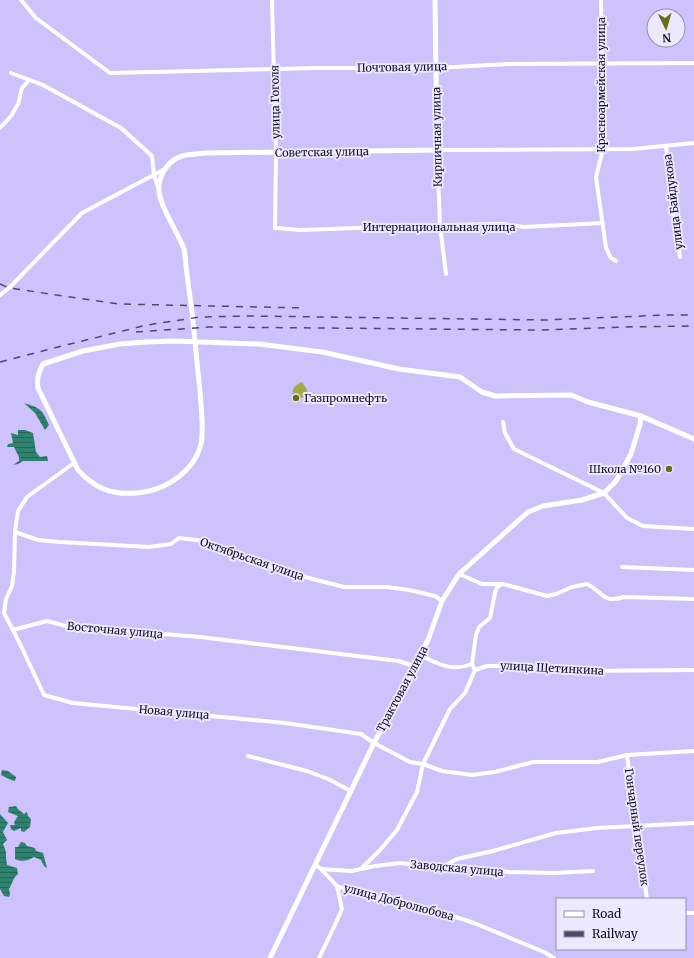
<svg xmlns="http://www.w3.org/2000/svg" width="694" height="958" viewBox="0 0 694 958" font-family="Merriweather,serif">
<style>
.green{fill:#a1aa46}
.water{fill:url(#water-rules)}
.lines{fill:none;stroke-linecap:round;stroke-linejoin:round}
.minor{stroke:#fff;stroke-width:4}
.tertiary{stroke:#fff;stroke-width:5}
.rail{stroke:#50486b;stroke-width:1.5;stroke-dasharray:7 7;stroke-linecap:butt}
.poi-dot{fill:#686e13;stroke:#ece8fe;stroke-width:1.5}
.labels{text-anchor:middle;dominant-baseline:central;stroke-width:4;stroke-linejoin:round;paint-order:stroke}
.street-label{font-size:11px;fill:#140d26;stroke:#ece8fe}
.poi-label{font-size:11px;fill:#140d26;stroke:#ece8fe;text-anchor:start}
</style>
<defs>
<pattern id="water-rules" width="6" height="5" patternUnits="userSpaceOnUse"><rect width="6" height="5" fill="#2f826d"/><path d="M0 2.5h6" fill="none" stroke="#276959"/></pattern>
</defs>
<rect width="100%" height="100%" fill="#cdc2fb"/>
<path class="green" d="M 302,382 L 307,390 C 305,398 300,400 293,397 C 291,389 295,385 302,382 Z"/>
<g class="water">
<path d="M 24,403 C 40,408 42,409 49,425 L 45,430 L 35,413 Z"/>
<polygon points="18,430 25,430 33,433 36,452 40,457 47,456 48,461 23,461 18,464 13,465 19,461 19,457 14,447 7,447 8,444 13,443 11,433 18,435"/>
<path d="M 2,770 L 8,771 L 16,777 L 15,781 C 10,780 6,777 1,775 Z"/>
<polygon points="16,806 18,809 24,814 27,812 28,816 31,819 30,827 24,832 21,831 21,828 14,831 11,829 10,825 15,825 14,822 18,816 8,812 9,807"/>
<path d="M 0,814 L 8,823 L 3,832 L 7,840 L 3,844 L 6,852 L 6,857 L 7,865 L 17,868 L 18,874 C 12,879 13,883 9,889 L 10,894 L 9,897 L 4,896 L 0,889 Z"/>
<path d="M 21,842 L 25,843 L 27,846 L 35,848 L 36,851 L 43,853 L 47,868 L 44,866 L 41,860 L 34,857 C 28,861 21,862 15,859 L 15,847 L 18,847 Z"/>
</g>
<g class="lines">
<g class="minor">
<polyline points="21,0 36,18 110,73 317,68 436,68 508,64 694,63"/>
<polyline points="272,0 276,152 275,228 301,230 440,225 502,224 524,227 603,223"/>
<polyline points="601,0 603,149 596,177 606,248 611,258 616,261"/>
<polyline points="11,73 43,85 121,128 152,156 154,175 158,187"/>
<polyline points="0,128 11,116 18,104 22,88 29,80"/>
<polyline points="666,146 672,206 680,257"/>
<polyline points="446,274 440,225 437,150 633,149 694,143"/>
<polyline points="0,295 9,288 82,213 163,170"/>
<polyline points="503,422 505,433 514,449 604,493 627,518 643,526 694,529"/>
<polyline points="74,463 27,497 18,511 15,532 14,571 12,586 6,599 4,613 13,630 47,621 66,626 200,637 398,661 414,666"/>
<polyline points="15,532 38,540 60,542 149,547 171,544 179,538 205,541 223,552 305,577 344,587 387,587 409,590 435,596 442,601"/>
<polyline points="622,567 694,570"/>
<path d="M 459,574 L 482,584 L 503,584 L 547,596 L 556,594 L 572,587 L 587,584 C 604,592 602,604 624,597 L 694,599"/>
<polyline points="13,630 22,648 44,695 73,703 285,723 361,734 374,743 410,762 423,764 442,771 472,775 495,772 533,762 598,762 627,755 694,751"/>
<path d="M 420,655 C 437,664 452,672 472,664"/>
<polyline points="475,670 472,664 476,635 479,627 490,618 495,593 497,587 501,585"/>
<polyline points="627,755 636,825 647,899"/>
<polyline points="248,756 307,771 328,779 351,791"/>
<polyline points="316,865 321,869 337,886 355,893 387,899 431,909 474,923 544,952 554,958"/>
<polyline points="446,865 457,859 493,851 556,833 597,828 694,823"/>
<polyline points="321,869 352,871 375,866 400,863 431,867 445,865 509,872 554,873 593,871"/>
<polyline points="361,869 380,850 397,830 417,792 423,764 450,709 465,693 475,670 487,666 516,666 576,671 694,670"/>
<polyline points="685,913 694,913"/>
<polyline points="319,958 334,927 342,909 337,886"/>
</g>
<g class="tertiary">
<path d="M 435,0 L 437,150 L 206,153 C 198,154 189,154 182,156 C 169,160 161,172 159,185 C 156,200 178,233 184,249 C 185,255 186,262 186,267 C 188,282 190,297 192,312 C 195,339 197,365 200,391 C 201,406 203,421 202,436 C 202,442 199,451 196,457 C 184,478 161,491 137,493 C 111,495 96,489 78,470 L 38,388 C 37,378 38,373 43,364 L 83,351 L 120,344 L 146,342 L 175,341 L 259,344 L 322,352 L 399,369 L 460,377 L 482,392 L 495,396 L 571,395 L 588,402 L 641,416 L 694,439"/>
<polyline points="270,958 374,743 428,640 442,601 459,574 528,512 543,506 582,500 604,493 616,481 631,454 640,424 641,416"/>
</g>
<g class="rail">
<polyline points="0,284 9,288 119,304 305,308"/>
<polyline points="136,332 209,327 540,330 624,327 694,326"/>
<polyline points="0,362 58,347 147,325 200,317 250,316 545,320 666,315 694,315"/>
</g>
</g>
<g class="poi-dot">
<circle cx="296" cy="398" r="4"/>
<circle cx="669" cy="469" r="4"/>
</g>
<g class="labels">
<g class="street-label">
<text transform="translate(402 67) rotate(-1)">Почтовая улица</text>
<text transform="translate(601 85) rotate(-90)">Красноармейская улица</text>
<text transform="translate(275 102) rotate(-91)">улица Гоголя</text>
<text transform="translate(437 137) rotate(-91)">Кирпичная улица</text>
<text transform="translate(322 152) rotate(-1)">Советская улица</text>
<text transform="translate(673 202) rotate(-97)">улица Байдукова</text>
<text x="439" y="227">Интернациональная улица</text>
<text transform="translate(252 559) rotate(19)">Октябрьская улица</text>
<text transform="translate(115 630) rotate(5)">Восточная улица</text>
<text transform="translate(552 668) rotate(3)">улица Щетинкина</text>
<text transform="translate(402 689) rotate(-62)">Трактовая улица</text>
<text transform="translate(174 712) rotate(5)">Новая улица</text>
<text transform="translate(637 827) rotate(82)">Гончарный переулок</text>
<text transform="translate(457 868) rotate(5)">Заводская улица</text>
<text transform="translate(399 902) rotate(15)">улица Добролюбова</text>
</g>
<g class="poi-label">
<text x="304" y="398">Газпромнефть</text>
<text x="661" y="469" text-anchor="end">Школа №160</text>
</g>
</g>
<rect x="556" y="898" width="130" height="52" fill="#ece8fe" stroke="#9690a8"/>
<rect x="564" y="911" width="20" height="6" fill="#ffffff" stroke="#9690a8"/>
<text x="592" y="918" font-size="12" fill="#140d26">Road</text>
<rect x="564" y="931" width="20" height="6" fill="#50486b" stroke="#9690a8"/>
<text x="592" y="938" font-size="12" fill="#140d26">Railway</text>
<g transform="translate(666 28) rotate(175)"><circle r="19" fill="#ece8fe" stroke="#9690a8"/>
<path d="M0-3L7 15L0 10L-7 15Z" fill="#686e13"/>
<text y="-6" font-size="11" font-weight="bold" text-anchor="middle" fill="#140d26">N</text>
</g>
</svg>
